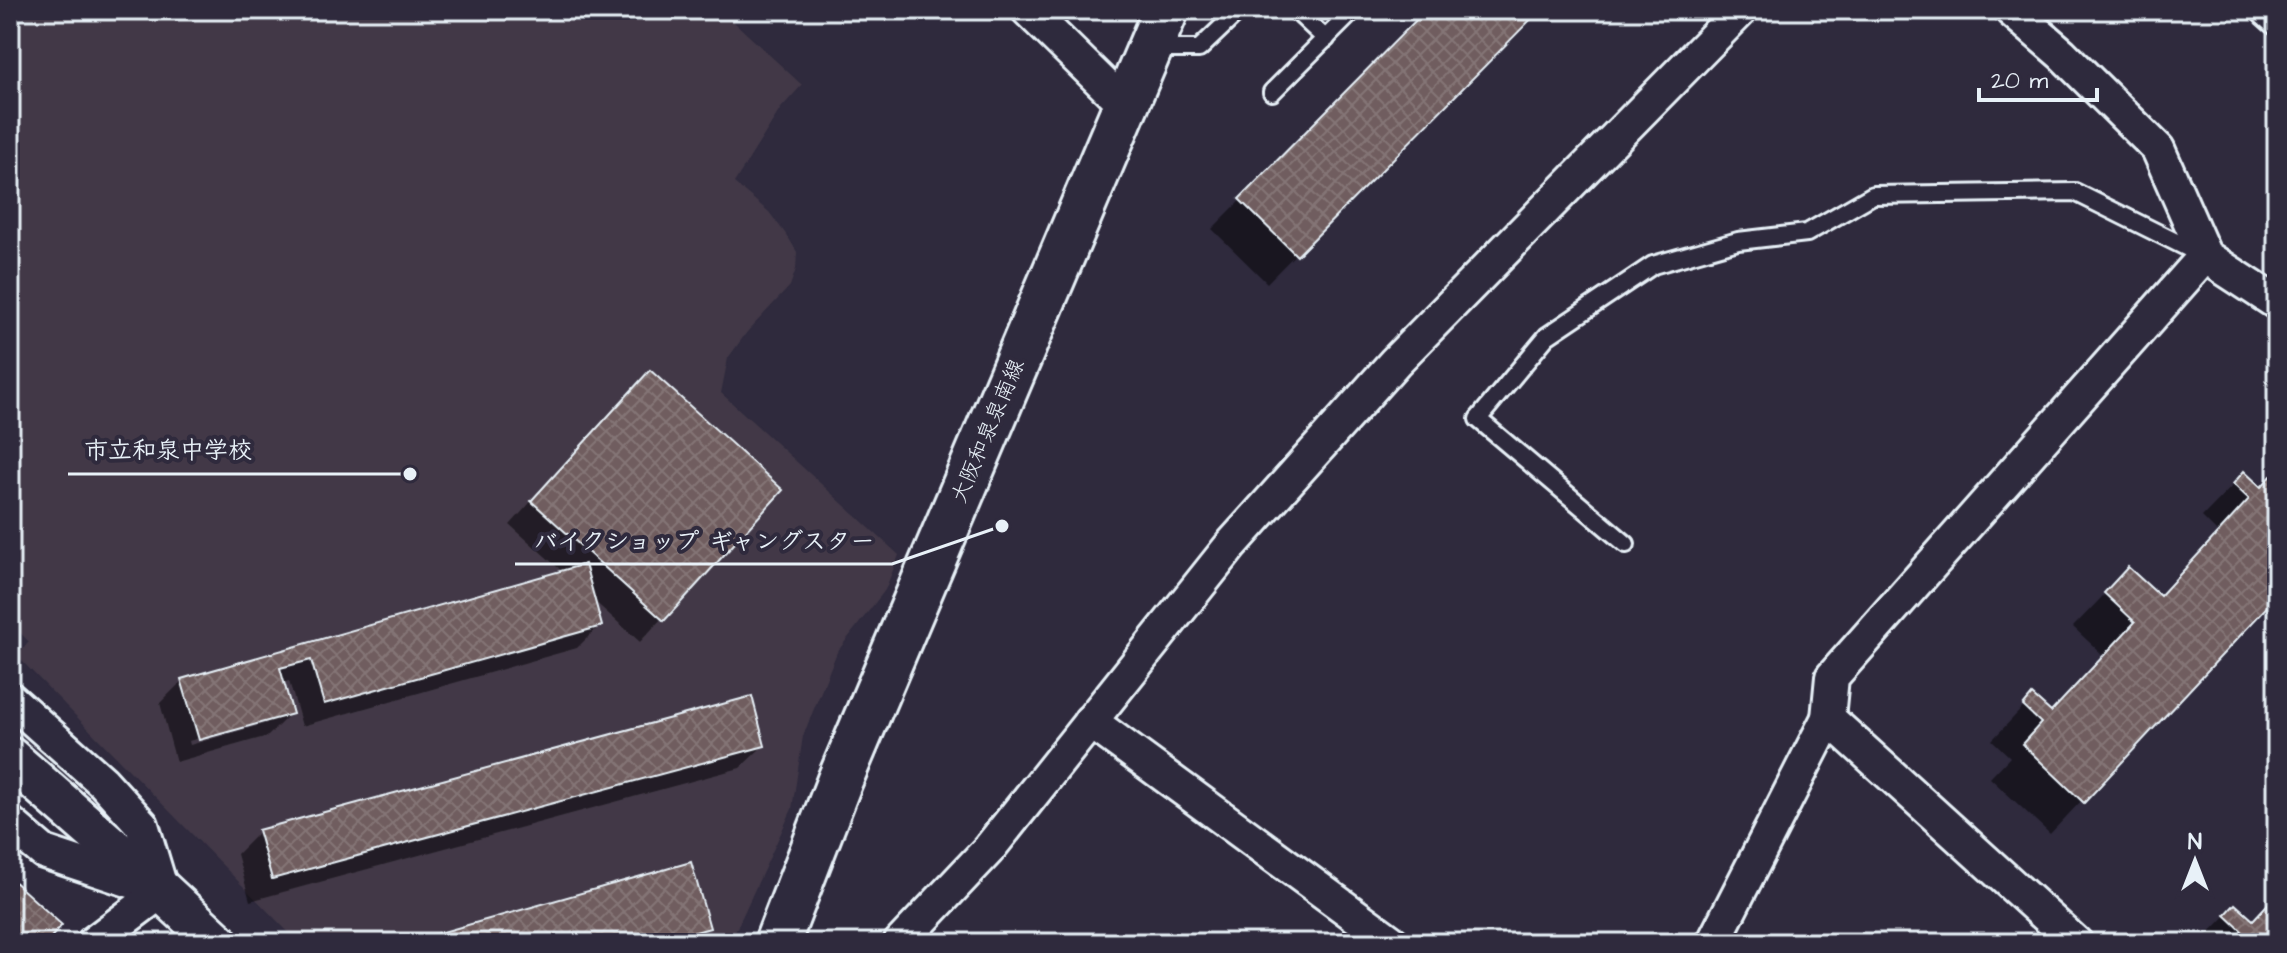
<svg xmlns="http://www.w3.org/2000/svg" width="2287" height="953" viewBox="0 0 2287 953" font-family="'Architects Daughter','Klee One',sans-serif">
<style>
.built{fill:#423947}
.shadow{fill:#0007;fill-rule:evenodd}
.building{fill:url(#building-cross-hatch);stroke:#e8f1f8;stroke-width:2}
.lines{fill:none;stroke-linecap:round;stroke-linejoin:round}
.service-casing{stroke:#e8f1f8;stroke-width:22}
.minor-casing{stroke:#e8f1f8;stroke-width:38}
.tertiary-casing{stroke:#e8f1f8;stroke-width:46}
.primary-casing{stroke:#e8f1f8;stroke-width:50}
.service{stroke:#2f2a3d;stroke-width:16}
.minor{stroke:#2f2a3d;stroke-width:32}
.tertiary{stroke:#2f2a3d;stroke-width:40}
.primary{stroke:#2f2a3d;stroke-width:44}
.labels{text-anchor:middle;dominant-baseline:central;stroke-width:8;stroke-linejoin:round;paint-order:stroke}
.street-label{font-size:22px;fill:#e8f1f8;stroke:#2f2a3d}
.leader{fill:none;stroke:#e8f1f8;stroke-width:3}
.callout-dot{fill:#e8f1f8;stroke:#2f2a3d;stroke-width:3}
.callout-label{font-size:24px;text-anchor:middle;font-weight:bold;fill:#e8f1f8;stroke:#2f2a3d;stroke-width:8;stroke-linejoin:round;paint-order:stroke}
</style>
<defs>
<pattern id="building-cross-hatch" width="8" height="8" patternUnits="userSpaceOnUse" patternTransform="scale(2)"><rect width="8" height="8" fill="#705d5e"/><path d="M0 0l8 8M0 8l8-8" fill="none" stroke="#847576"/></pattern>
</defs>
<rect width="100%" height="100%" fill="#2f2a3d"/>
<filter id="ink" filterUnits="userSpaceOnUse"><feTurbulence type="fractalNoise" baseFrequency=".0125" numOctaves="2"/><feDisplacementMap in="SourceGraphic" scale="16" xChannelSelector="R" yChannelSelector="G"/><feConvolveMatrix kernelMatrix="1 2 1 2 8 2 1 2 1" color-interpolation-filters="sRGB"/></filter>
<g filter="url(#ink)">
<polygon class="built" points="31,10 721,10 802,85 781,108 734,183 769,212 788,237 797,252 796,269 790,286 747,332 728,358 721,393 899,555 885,590 837,652 803,736 792,809 730,943 299,943 16,655 29,642 10,622 10,33"/>
<g class="shadow">
<polygon points="1421,10 1537,10 1267,283 1212,229 1425,14"/>
<path d="M 627,395 L 780,490 L 640,642 L 592,599 L 600,625 L 577,648 L 302,726 L 289,681 L 282,683 L 291,713 L 268,736 L 176,762 L 160,703 L 182,681 L 563,572 L 510,525 ZM 267,719 L 267,723 L 190,745 L 189,741 Z"/>
<polygon points="2244,474 2260,489 2277,480 2277,593 2050,834 1990,778 2010,757 1992,740 2032,698 2050,714 2104,656 2073,627 2128,570 2159,597 2218,533 2202,517"/>
<polygon points="763,746 740,768 250,901 237,854 260,831"/>
<polygon points="2277,894 2277,943 2199,943 2235,906 2251,922"/>
<polygon points="708,927 692,943 411,943"/>
</g>
<g class="building">
<polygon points="1426,10 1540,10 1297,256 1239,199"/>
<polygon points="650,370 783,490 664,621 531,501"/>
<polygon points="2244,471 2261,487 2273,474 2277,478 2277,596 2084,803 2022,744 2041,723 2023,706 2032,695 2051,712 2135,622 2104,593 2128,567 2160,596 2249,499 2233,484"/>
<polygon points="585,564 602,626 324,704 311,660 280,668 293,714 199,740 181,679"/>
<polygon points="752,696 765,746 272,879 258,830"/>
<polygon points="691,862 710,928 656,943 404,943"/>
<polygon points="10,878 62,925 46,943 10,943"/>
<polygon points="2277,894 2277,943 2231,943 2242,931 2225,915 2235,904 2253,920"/>
<polygon points="140,934 146,943 127,943"/>
</g>
<g class="lines">
<defs>
<g id="service">
<polyline points="1295,10 1326,39"/>
<polyline points="1155,49 1199,49 1240,10"/>
<polyline points="1272,92 1354,10"/>
<polyline points="1626,544 1478,419 1547,336 1653,265 1738,241 1807,233 1873,195 2075,192 2202,255"/>
</g>
<g id="minor">
<polyline points="1028,10 1125,105"/>
<polyline points="2011,10 2062,54 2158,149 2205,256 2277,303"/>
<polyline points="2268,10 2277,18"/>
<polyline points="10,699 103,782 142,825 162,891"/>
<polyline points="1828,718 1832,677 2205,256"/>
<polyline points="1090,721 1393,943"/>
<polyline points="10,823 44,852 155,889"/>
<polyline points="93,943 162,891"/>
<polyline points="900,943 988,850 1232,544 1395,362 1741,10"/>
<polyline points="1713,943 1828,718 2076,943"/>
</g>
<polyline id="tertiary" points="10,758 162,891 218,943"/>
<polyline id="primary" points="777,943 840,780 1166,10"/>
</defs>
<use href="#service" class="service-casing"/>
<use href="#minor" class="minor-casing"/>
<use href="#tertiary" class="tertiary-casing"/>
<use href="#primary" class="primary-casing"/>
<use href="#service" class="service"/>
<use href="#minor" class="minor"/>
<use href="#tertiary" class="tertiary"/>
<use href="#primary" class="primary"/>
</g>
</g>
<g class="labels">
<g class="street-label">
<text transform="translate(988 431) rotate(-67)">大阪和泉泉南線</text>
</g>
</g>
<path class="leader" d="M410 474L268 474H68M1002 526L892 564H515"/>
<g class="callout-dot">
<circle cx="410" cy="474" r="8"/>
<circle cx="1002" cy="526" r="8"/>
</g>
<g class="callout-label">
<text x="168" y="458">市立和泉中学校</text>
<text x="704" y="549">バイクショップ ギャングスター</text>
</g>
<rect width="2287" height="953" fill="none" stroke="#2f2a3d" stroke-width="40"/>
<rect x="20" y="20" width="2247" height="913" fill="none" stroke="#e8f1f8" stroke-width="3" filter="url(#ink)"/>
<g transform="translate(2195 861)" stroke="#2f2a3d" stroke-width="6" paint-order="stroke">
<path d="M0-6L14 30L0 20L-14 30Z" fill="#e8f1f8"/>
<text y="-12" font-size="22" font-weight="bold" text-anchor="middle" fill="#e8f1f8">N</text>
</g>
<path d="M1979 88v12h118v-12" fill="none" stroke="#e8f1f8" stroke-width="4"/>
<text x="1991" y="88" font-size="24" fill="#e8f1f8" stroke="#2f2a3d" stroke-width="6" paint-order="stroke">20 m</text>
</svg>
